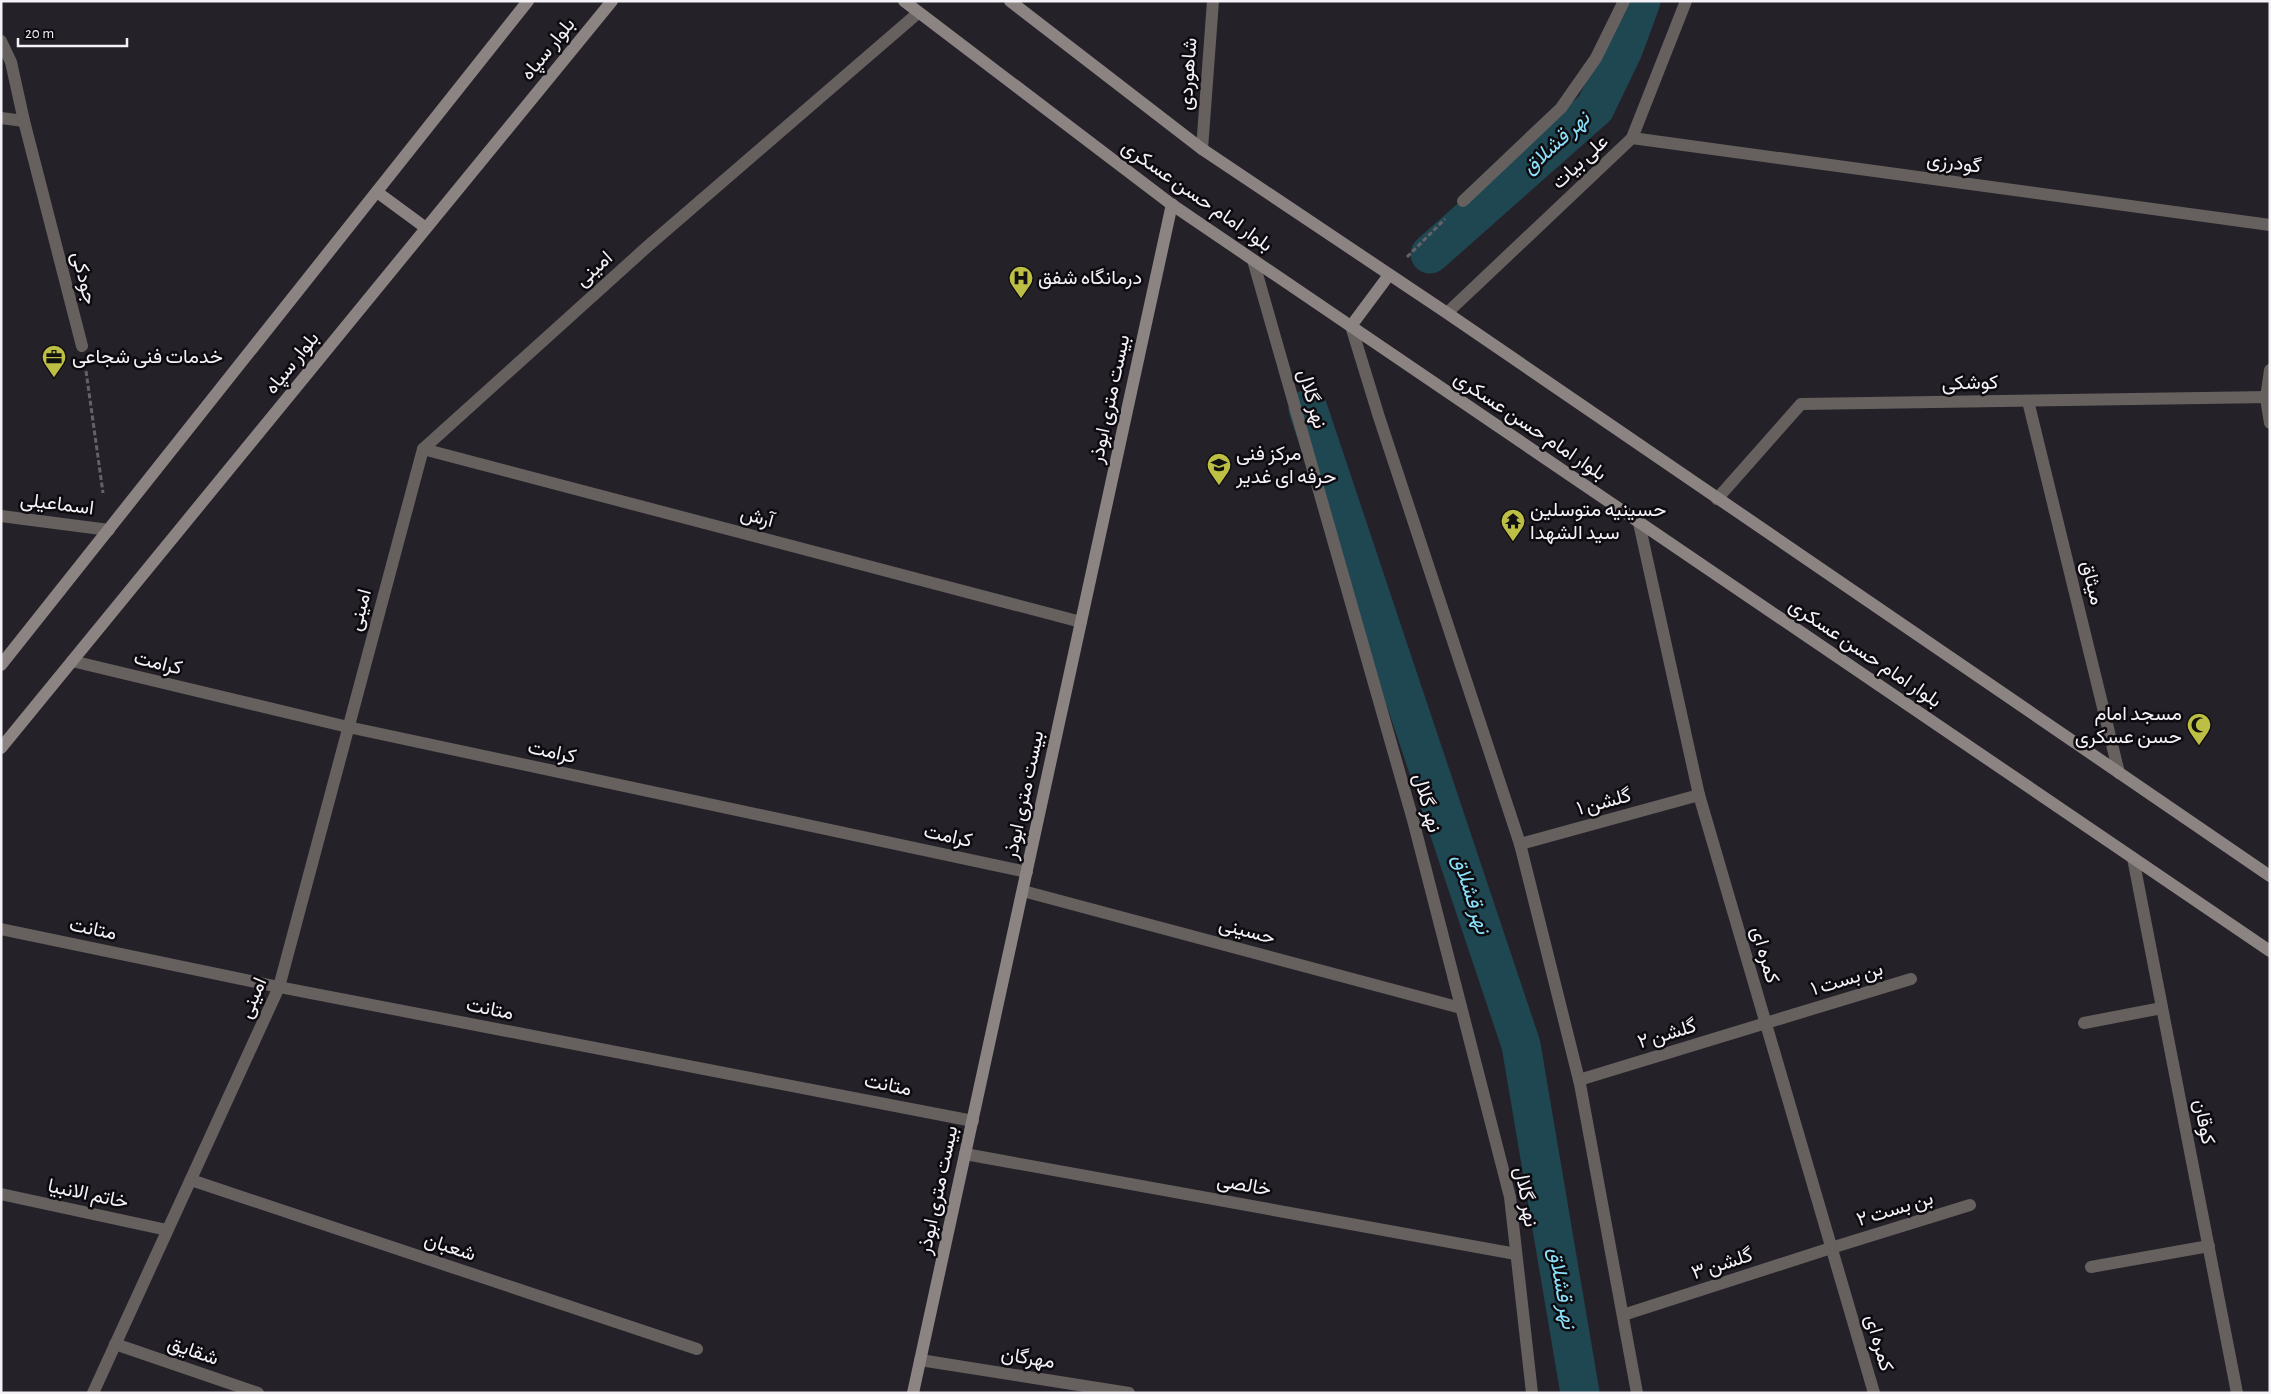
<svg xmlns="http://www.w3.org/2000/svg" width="2271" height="1394" viewBox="0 0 2271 1394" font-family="'Alegreya Sans',Vazirmatn,sans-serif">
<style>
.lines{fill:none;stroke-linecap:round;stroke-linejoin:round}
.canal{stroke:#1f4752;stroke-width:39}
.path{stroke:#656168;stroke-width:3;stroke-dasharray:5 2.5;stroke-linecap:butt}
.lane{stroke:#66615f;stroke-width:12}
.street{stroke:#66615f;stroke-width:12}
.secondary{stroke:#8c8482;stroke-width:12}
.labels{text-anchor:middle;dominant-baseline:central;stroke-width:5;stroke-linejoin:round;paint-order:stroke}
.street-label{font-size:20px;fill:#f4f1f7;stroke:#0d0b0f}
.poi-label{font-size:20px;fill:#f4f1f7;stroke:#0d0b0f;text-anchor:start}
.water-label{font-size:21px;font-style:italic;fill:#8be1fb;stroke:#0d0b0f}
</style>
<rect width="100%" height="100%" fill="#252128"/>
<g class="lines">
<g class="canal">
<polyline points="1430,254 1595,108 1623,50 1641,1"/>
<polyline points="1308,409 1521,1045 1580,1393"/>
</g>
<g class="path">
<polyline points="1407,257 1445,219"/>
<polyline points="86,371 103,493"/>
</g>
<g class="lane">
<polyline points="1766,1023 1911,979"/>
<polyline points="2084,1023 2162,1008"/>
<polyline points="191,1180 697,1349"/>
<polyline points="1831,1248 1970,1205"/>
<polyline points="2091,1267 2209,1246"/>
</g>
<g class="street">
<polyline points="1,41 11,62 24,121 82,346"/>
<polyline points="1,118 24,121"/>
<polyline points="1632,138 2270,225"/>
<polyline points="1202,149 1213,1"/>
<polyline points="1463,201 1561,108 1596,58 1624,1"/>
<polyline points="1253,260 1413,820 1510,1197 1532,1393"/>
<polyline points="1447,313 1632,138 1686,1"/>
<polyline points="1351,326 1379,417 1520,844 1580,1084 1637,1393"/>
<polyline points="2270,370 2266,398 2270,423"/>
<polyline points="2028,401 2119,773"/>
<polyline points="423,449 1081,622"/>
<polyline points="1717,499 1801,404 2270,397"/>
<polyline points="1,516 109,530"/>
<polyline points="1639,523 1699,795 1874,1393"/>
<polyline points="72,661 348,727 1027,872"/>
<polyline points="1520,844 1699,795"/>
<polyline points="2133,858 2237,1393"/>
<polyline points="1023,891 1461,1008"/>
<polyline points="1,929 279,987 973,1121"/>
<polyline points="1579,1080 1766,1023"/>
<polyline points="965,1154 1516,1254"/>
<polyline points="1,1194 167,1230"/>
<polyline points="1623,1315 1831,1248"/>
<polyline points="115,1344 258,1393"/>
<polyline points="920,1360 1129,1393"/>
<polyline points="93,1393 279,987 423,449 648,246 918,13"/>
</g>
<g class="secondary">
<polyline points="904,1 1171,204 2270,951"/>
<polyline points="1010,1 1202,149 1447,313 2270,876"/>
<polyline points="377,192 426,228"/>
<polyline points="1351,326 1389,275"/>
<polyline points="1,665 528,1"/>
<polyline points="1,748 612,1"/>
<polyline points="913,1393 1172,204"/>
</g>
</g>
<defs>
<symbol id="hospital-pin" viewBox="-11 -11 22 30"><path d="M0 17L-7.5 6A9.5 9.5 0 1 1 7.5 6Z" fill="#bcbf44" stroke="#0d0b0f"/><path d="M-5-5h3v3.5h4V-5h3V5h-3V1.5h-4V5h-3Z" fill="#111"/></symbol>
<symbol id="office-pin" viewBox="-11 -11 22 30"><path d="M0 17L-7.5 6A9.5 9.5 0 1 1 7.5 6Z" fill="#bcbf44" stroke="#0d0b0f"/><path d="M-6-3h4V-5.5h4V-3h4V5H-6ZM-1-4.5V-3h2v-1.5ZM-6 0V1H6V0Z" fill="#111"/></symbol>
<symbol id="school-pin" viewBox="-11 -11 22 30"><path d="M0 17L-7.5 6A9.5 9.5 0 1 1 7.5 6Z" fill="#bcbf44" stroke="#0d0b0f"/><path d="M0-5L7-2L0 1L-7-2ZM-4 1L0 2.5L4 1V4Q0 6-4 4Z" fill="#111"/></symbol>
<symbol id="temple-pin" viewBox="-11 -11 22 30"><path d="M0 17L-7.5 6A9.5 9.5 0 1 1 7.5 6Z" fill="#bcbf44" stroke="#0d0b0f"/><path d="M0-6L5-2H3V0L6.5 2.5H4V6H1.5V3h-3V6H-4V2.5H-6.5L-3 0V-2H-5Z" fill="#111"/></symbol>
<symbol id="mosque-pin" viewBox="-11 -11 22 30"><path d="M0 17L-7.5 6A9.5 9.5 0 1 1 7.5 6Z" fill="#bcbf44" stroke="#0d0b0f"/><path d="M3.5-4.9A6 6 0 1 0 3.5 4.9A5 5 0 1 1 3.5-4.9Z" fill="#111"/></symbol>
</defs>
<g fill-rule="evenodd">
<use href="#hospital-pin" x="1007" y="264" width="28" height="38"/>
<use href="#office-pin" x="40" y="343" width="28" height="38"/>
<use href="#school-pin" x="1205" y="451" width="28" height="38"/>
<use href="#temple-pin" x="1499" y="507" width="28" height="38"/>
<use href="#mosque-pin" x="2185" y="711" width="28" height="38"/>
</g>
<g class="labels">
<g class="street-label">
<text transform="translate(548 49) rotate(-51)">بلوار سپاه</text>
<text transform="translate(1188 74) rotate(-86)">شاهوردی</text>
<text transform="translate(1580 162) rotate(-43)">علی بیات</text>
<text transform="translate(1954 163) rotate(8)">گودرزی</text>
<text transform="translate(1197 196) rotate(35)">بلوار امام حسن عسکری</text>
<text transform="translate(594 269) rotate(-42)">امینی</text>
<text transform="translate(84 278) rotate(76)">جودکی</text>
<text transform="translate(292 363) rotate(-51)">بلوار سپاه</text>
<text transform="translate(1970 383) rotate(-1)">کوشکی</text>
<text transform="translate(1110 399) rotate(-78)">بیست متری ابوذر</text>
<text transform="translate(1312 399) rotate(74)">نهر گلال</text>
<text transform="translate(1530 426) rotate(34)">بلوار امام حسن عسکری</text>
<text transform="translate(57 504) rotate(7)">اسماعیلی</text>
<text transform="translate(757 517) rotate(15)">آرش</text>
<text transform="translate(2092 583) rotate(76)">میثاق</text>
<text transform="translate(360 610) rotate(-75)">امینی</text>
<text transform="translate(1865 653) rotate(34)">بلوار امام حسن عسکری</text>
<text transform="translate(158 663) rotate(14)">کرامت</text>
<text transform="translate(552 752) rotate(12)">کرامت</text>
<text transform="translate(1024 795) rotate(-78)">بیست متری ابوذر</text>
<text transform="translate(1604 802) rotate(-15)">گلشن ۱</text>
<text transform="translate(1427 803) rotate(75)">نهر گلال</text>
<text transform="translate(948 836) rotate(12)">کرامت</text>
<text transform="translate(93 929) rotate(12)">متانت</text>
<text transform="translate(1247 931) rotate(15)">حسینی</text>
<text transform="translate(1765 955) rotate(74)">کمره ای</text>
<text transform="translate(1847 979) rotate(-17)">بن بست ۱</text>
<text transform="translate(253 998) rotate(-67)">امینی</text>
<text transform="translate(490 1009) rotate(11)">متانت</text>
<text transform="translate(1667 1034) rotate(-17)">گلشن ۲</text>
<text transform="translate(888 1085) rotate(11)">متانت</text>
<text transform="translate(2204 1122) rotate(79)">کوقان</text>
<text transform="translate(1244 1185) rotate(10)">خالصی</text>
<text transform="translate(938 1190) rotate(-78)">بیست متری ابوذر</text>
<text transform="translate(88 1194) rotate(12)">خاتم الانبیا</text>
<text transform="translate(1526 1197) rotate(80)">نهر گلال</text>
<text transform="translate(1895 1209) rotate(-17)">بن بست ۲</text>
<text transform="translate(450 1247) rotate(18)">شعبان</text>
<text transform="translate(1722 1264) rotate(-18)">گلشن ۳</text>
<text transform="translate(1879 1343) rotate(74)">کمره ای</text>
<text transform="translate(193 1351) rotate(19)">شقایق</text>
<text transform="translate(1028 1358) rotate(9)">مهرگان</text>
</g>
<g class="poi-label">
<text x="1038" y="278">درمانگاه شفق</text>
<text x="72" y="357">خدمات فنی شجاعی</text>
<text x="1236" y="454">مرکز فنی<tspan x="1236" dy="23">حرفه ای غدیر</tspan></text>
<text x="1530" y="510">حسینیه متوسلین<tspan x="1530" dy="23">سید الشهدا</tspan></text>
<text x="2182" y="714" text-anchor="end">مسجد امام<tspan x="2182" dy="23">حسن عسکری</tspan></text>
</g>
<g class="water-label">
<text transform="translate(1556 143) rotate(-42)">نهر قشلاق</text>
<text transform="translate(1471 894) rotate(72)">نهر قشلاق</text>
<text transform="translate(1562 1288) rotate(80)">نهر قشلاق</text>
</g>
</g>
<rect width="2271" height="1394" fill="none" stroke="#f4f1f7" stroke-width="5"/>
<path d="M18 38v8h109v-8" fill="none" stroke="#f4f1f7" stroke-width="2.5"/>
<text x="25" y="38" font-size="15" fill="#f4f1f7" stroke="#0d0b0f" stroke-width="4" paint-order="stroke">20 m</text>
</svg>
